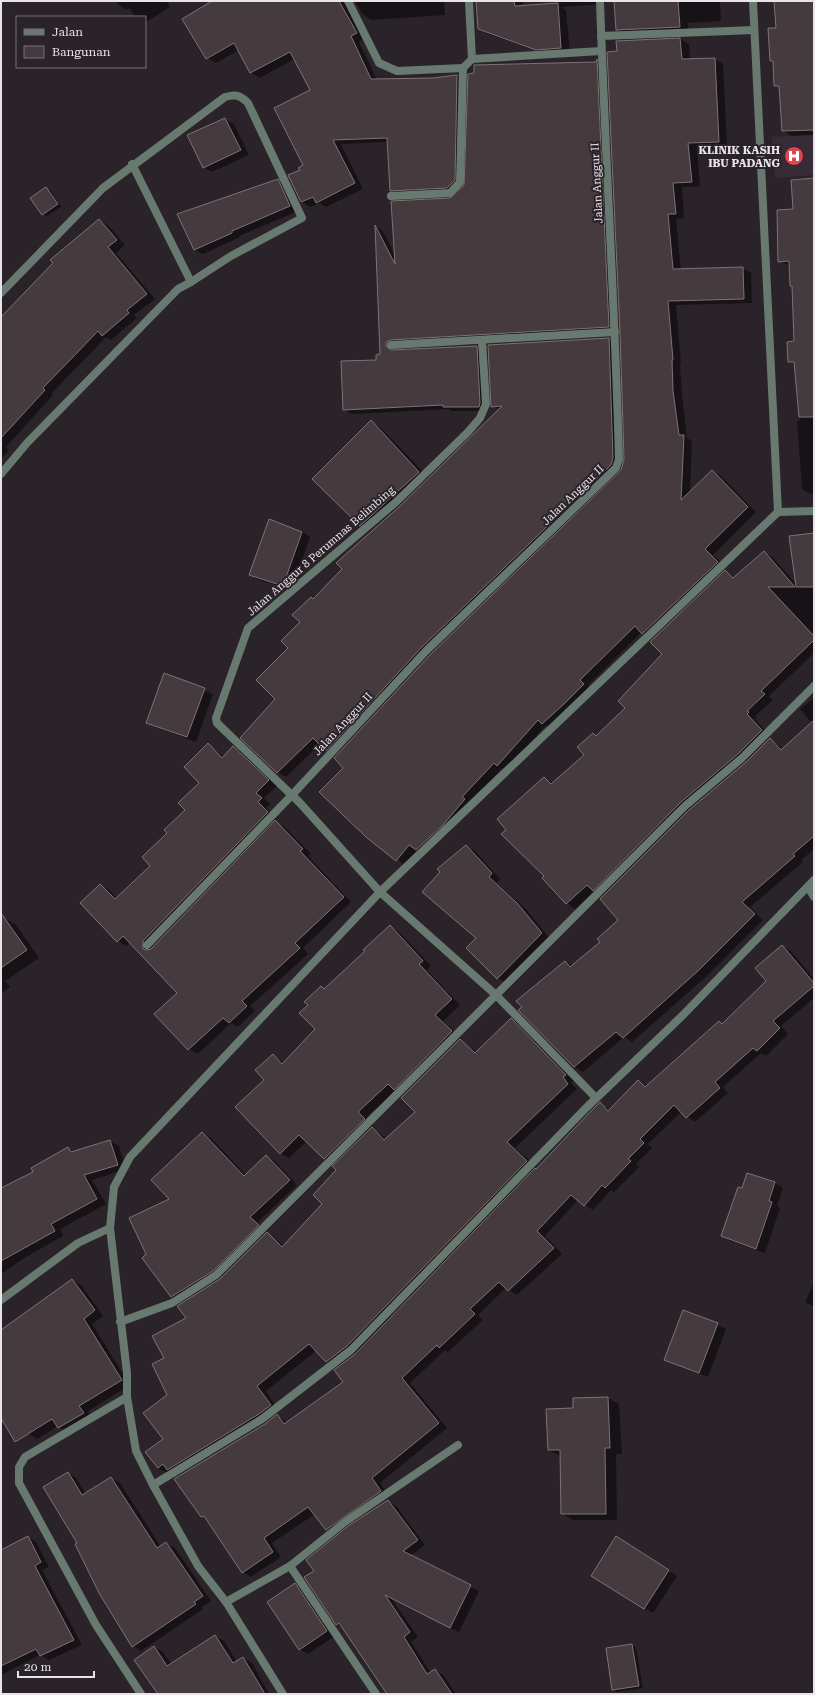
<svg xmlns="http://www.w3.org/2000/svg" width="815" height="1695" viewBox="0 0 815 1695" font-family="'Roboto Serif',serif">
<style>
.built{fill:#372b37}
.shadow{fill:#0007}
.building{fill:#453a3e;stroke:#7f7276}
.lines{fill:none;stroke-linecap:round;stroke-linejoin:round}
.street{stroke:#687970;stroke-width:8}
.labels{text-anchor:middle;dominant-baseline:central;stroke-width:4;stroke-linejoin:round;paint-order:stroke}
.poi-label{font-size:11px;font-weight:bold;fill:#e9e4e9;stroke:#2a232a;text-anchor:end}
.street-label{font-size:11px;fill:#e9e4e9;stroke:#2a232a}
</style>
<rect width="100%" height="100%" fill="#2a232a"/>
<polygon class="built" points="814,134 814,175 775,178 772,137"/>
<g class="shadow">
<polygon points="116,1 166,1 170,7 145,23 145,17 135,17 129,8 127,10 119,5"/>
<polygon points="212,1 355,1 351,6 365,38 359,42 377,80 433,79 457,76 466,81 463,185 459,189 461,190 597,63 597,61 605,65 617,331 394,347 393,351 477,347 485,351 487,411 452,411 448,409 352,414 344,409 381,355 376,227 383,231 395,255 459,192 400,195 391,190 388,142 341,144 363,189 326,207 319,203 310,207 301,201 301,171 304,166 312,90 294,59 260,78 251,73 239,50 216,63 207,58"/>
<polygon points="355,1 444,1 445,15 371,20 362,14"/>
<polygon points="477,1 522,1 523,7 560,4 555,1 607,1 604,4 561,7 566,10 570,53 546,54 488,34 479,29"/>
<polygon points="611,1 720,1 721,21 688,23 688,32 625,34 617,29 615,3"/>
<polygon points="775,1 814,1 814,135 792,136 783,131 780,88 775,86 774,63 771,61 777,29"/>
<polygon points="680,39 689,44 690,60 714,59 723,64 727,146 697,147 700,186 682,187 684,218 676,219 681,270 742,268 751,273 752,303 676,305 681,364 680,364 682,396 687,438 692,441 690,493 712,471 721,476 756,512 713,555 726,567 652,638 642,632 588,685 592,689 551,728 546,725 506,770 502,768 470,802 425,854 418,850 405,865 366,837 344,768 573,518 571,517 431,652 335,755 320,744 286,777 277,772 277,699 290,648 301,622 314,600 400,507 500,410 492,406 609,339 618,344 622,464 619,474 622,470 626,459 617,42"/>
<polygon points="225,119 234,124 249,155 212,172 203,167"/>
<polygon points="814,179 814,494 811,494 802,489 797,421 800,420 796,365 789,362 795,342 793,286 790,266 779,261 794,210"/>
<polygon points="278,180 286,185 298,211 239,236 240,237 203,254 195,250 178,215"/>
<polygon points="46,188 51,191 61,207 47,216 43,214"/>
<polygon points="99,220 108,225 125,245 116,253 155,299 134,315 137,318 111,340 106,337 51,394 53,395 6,447 9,450 1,459 1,319"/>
<polygon points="371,422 380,427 428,477 369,530 360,525"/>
<polygon points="302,532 310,537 292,590 259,580 251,575"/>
<polygon points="814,534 814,653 769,696 773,700 755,716 757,718 755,719 770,736 747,759 690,807 602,895 595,891 575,909 567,903 543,878 545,876 507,830 544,778 553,783 586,755 593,734 597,736 627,709 663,654 725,571 736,578 764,552 773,558 797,585"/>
<polygon points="165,675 213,694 196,742 156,727 148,722"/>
<polygon points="814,698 814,849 801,860 803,862 750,907 763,920 708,975 632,1042 624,1037 583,1072 575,1067 520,1010 566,962 573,966 602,942 746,763 770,739 783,749 812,723 800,709"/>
<polygon points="208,745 224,757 233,747 242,752 277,786 264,798 270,804 266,808 276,818 151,946 151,950 275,822 284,826 311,854 308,856 351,902 303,948 308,954 250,1006 255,1011 238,1027 231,1023 198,1054 189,1049 156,1014 178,993 130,942 126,946 118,941 82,903 100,885 109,890 117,899 152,866 168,833 187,810 201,783"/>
<polygon points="466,846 475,851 500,879 497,883 526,909 550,939 506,983 498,978 477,938"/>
<polygon points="4,918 16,925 39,958 5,981 10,987 1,993 1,920"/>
<polygon points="390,926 398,931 431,966 427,970 460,1005 443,1021 460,1037 366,1117 373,1124 334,1163 325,1158 307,1141 289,1158 280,1153 265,1080 273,1055 284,1063 316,1029 309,1005 321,987 325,989 366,952"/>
<polygon points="782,946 791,951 814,979 814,998 781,1026 788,1034 766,1056 761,1053 723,1087 728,1093 695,1122 681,1112 648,1144 652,1148 636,1164 639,1167 614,1192 611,1190 593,1210 578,1200 545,1236 562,1254 517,1295 506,1288 478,1315 483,1320 448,1352 445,1350 410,1383 447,1428 380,1483 389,1496 336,1534 327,1529 315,1514 272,1543 281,1557 251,1577 243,1572 207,1519 202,1516 265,1424 277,1415 287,1422 344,1382 356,1355 361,1349 336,1367 327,1361 317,1350 266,1391 279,1411 268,1419 177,1474 167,1473 158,1468 164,1440 168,1395 165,1359 188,1319 220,1280 267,1233 284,1246 324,1204 338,1170 372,1128 387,1139 416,1112 460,1040 477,1052 511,1019 520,1024 574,1080 571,1083 577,1089 515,1148 536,1166 534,1168 537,1170 600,1104 610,1110 639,1082 647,1086 719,1022 723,1024 767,981"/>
<polygon points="203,1133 211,1138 246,1175 266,1156 275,1161 297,1185 258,1222 266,1230 180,1301 171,1297 147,1255"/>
<polygon points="110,1141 119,1146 126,1169 92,1180 106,1204 60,1229 63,1236 24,1258 1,1274 1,1190 34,1172 68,1148 75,1152"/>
<polygon points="748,1174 775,1183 783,1188 777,1206 780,1208 765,1253 731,1241 722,1236"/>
<polygon points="72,1280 81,1285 103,1316 92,1324 130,1385 88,1411 92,1418 68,1433 58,1426 37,1439 1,1416 1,1331"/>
<polygon points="814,1283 814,1307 805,1302"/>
<polygon points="717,1324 726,1329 708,1377 665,1360"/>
<polygon points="608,1398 619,1404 622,1454 616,1454 617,1520 573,1520 562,1514 561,1457 549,1450 574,1409"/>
<polygon points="68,1473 76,1478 86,1494 111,1478 120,1483 161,1547 166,1543 175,1548 211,1601 202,1607 203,1609 141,1651 133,1646 78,1544"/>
<polygon points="388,1501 396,1506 425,1545 410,1556 479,1591 459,1632 391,1598 418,1637 411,1642 431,1673 435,1670 443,1675 456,1694 388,1694 343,1628 337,1624 315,1572"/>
<polygon points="28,1537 36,1542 49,1567 42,1570 82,1645 49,1660 40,1655 1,1675 1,1551"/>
<polygon points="625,1543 677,1576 653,1613 644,1608"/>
<polygon points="295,1585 304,1590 335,1636 308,1654 299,1649"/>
<polygon points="215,1636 224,1641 237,1662 243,1658 252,1663 269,1694 159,1694 154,1647 163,1652 171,1664"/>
<polygon points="631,1645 636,1648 643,1688 617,1692 612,1689"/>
</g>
<g class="building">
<polygon points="212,1 339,1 357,33 351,36 371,79 433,78 457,75 455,180 447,188 390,191 387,138 333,140 355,183 316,203 313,197 301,202 288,175 300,170 298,168 303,165 274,108 310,90 290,52 250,73 234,43 206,59 182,19"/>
<polygon points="476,1 514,1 515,6 558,3 561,48 536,50 478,29"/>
<polygon points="614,1 678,1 680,27 616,30"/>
<polygon points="774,1 814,1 814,130 782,131 779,86 774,86 773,61 770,61 768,28 776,28"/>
<polygon points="680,38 682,59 715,58 719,142 688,143 692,182 673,183 676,214 668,214 673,269 743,267 744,299 668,301 673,360 672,360 673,391 679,435 684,435 681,500 712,470 748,507 705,549 718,562 642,634 635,626 580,680 584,684 565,703 542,724 538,720 497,766 494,763 462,797 465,799 443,825 416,850 409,845 396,861 366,837 319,792 343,768 334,758 430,655 621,470 624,459 620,332 607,52 617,51 616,41"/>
<polygon points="597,59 609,327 390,340 386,342 386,346 391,350 477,346 480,403 479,407 443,407 443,405 343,410 341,361 376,360 376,355 380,354 375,225 395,264 391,201 450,198 464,185 468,74 474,73 474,65 596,62"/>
<polygon points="225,118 241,150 203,168 187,135"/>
<polygon points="814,178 814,417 799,417 794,362 788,362 787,342 794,341 792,286 790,286 789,261 778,262 777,210 793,209 791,180"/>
<polygon points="278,179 290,206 232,231 232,233 194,250 177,214"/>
<polygon points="46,187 58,204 42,215 30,198"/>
<polygon points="99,219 117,240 108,247 147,294 127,310 129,313 102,336 98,331 43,388 45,390 1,438 1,317 53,263 50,260"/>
<polygon points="609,338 613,458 611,465 422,647 326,751 313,738 277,773 240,738 275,699 256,680 288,648 281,641 300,622 292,615 311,597 313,599 342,569 336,563 400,506 502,406 491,407 488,345"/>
<polygon points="371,420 419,472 360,526 312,479"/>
<polygon points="269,519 302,532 283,586 249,575"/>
<polygon points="814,533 814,587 796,587 789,536"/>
<polygon points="764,551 795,587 768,587 814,636 814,640 761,691 765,694 747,711 749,712 747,714 762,730 738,754 681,802 593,891 587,885 566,904 542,878 544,876 501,834 506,830 497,819 544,777 551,784 584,755 577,747 593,733 596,736 625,708 618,701 662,654 650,642 725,570 733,578"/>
<polygon points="164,673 205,688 187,737 146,723"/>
<polygon points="814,720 814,836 793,854 795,856 742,902 755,914 699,970 623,1038 616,1032 574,1067 518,1010 522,1007 516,1001 565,961 570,967 600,942 597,939 618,920 600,899 689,810 746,762 770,738 781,750"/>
<polygon points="208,743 222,758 233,746 269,780 256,793 262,798 258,802 268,812 143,941 143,949 146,950 151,949 275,820 303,849 300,851 344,897 295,943 300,948 242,1001 247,1006 229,1023 223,1018 188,1050 154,1014 177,993 123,936 117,942 80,903 100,884 115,899 150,866 142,857 167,833 164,830 185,810 178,803 199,783 184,767"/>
<polygon points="466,845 492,873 489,877 517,903 542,933 497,979 466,948 476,938 422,892 440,872 437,869"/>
<polygon points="1,913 27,950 1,968"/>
<polygon points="390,925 423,961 419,964 452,999 435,1015 452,1031 394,1090 388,1084 358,1112 365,1119 324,1159 299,1135 280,1154 235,1107 264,1080 255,1070 273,1054 282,1064 315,1029 299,1013 308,1005 304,1002 321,986 324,989 365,951 363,950"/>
<polygon points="782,945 814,983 814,986 773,1021 780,1028 757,1051 753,1048 715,1082 720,1088 686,1118 674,1105 640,1139 644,1143 628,1159 631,1161 605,1188 602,1185 584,1206 571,1195 537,1231 554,1248 508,1291 499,1282 470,1309 475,1314 439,1348 437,1345 402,1378 439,1423 372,1478 381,1491 326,1530 308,1507 264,1538 273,1552 242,1573 204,1516 201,1517 174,1479 265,1424 277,1414 284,1424 343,1382 334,1370 355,1354 535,1168 536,1169 590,1112 600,1102 608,1111 638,1080 645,1087 719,1021 722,1024 766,981 755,968"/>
<polygon points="511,1018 566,1075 563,1077 568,1084 507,1142 527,1161 347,1346 326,1362 309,1344 257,1386 271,1405 259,1414 167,1470 163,1464 158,1468 145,1452 163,1439 143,1413 167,1395 152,1364 164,1358 152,1336 186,1318 177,1306 220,1279 267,1232 282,1247 322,1204 313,1195 336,1170 332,1166 372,1127 384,1140 415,1112 401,1098 460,1039 475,1053"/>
<polygon points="202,1132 244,1176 266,1155 290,1180 250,1217 259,1225 213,1271 171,1297 142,1258 146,1254 129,1218 169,1199 151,1180"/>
<polygon points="110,1140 118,1165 84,1175 97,1199 51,1224 55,1231 1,1261 1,1188 33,1172 31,1168 68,1147 71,1152"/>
<polygon points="747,1173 775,1182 769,1201 772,1202 756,1249 721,1236 738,1187 742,1188"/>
<polygon points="72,1279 95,1310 84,1319 122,1380 79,1406 84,1413 58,1428 52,1419 15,1442 1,1418 1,1330"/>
<polygon points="683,1310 718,1323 699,1373 664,1360"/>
<polygon points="608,1397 610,1448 605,1448 606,1514 561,1514 560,1450 548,1450 546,1409 573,1408 573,1398"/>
<polygon points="68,1472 82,1495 111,1477 157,1548 166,1542 203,1596 194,1602 196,1604 132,1647 99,1593 75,1544 77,1543 43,1487"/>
<polygon points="388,1500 418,1540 403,1551 471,1585 450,1628 385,1595 410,1632 404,1637 427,1674 435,1669 452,1694 387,1694 339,1623 336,1625 304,1577 314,1571 306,1560 348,1526"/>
<polygon points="28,1536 41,1562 35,1566 74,1640 40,1656 36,1649 1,1666 1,1550"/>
<polygon points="616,1536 669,1570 644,1609 591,1576"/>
<polygon points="295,1583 327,1631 299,1650 267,1602"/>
<polygon points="215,1635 233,1663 243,1657 265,1694 158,1694 134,1660 154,1646 167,1666"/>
<polygon points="632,1644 639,1686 612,1690 606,1648"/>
</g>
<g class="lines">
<g class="street">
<polyline points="348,1 379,63 397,71 463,68"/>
<polyline points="753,1 778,512"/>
<polyline points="601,36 754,30"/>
<polyline points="472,59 601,51"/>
<polyline points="391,196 450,193 460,182 463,68 472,59 469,1"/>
<path d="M 1,293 L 103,188 L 225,97 C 236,94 240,95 248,103 L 302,218 L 231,256 L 191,282"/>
<polyline points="482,341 486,404 480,418 468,432 396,502 248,628 216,718 217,723 300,803 380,892 496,995 596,1098"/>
<polyline points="391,345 615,332"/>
<polyline points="1,474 27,443 178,289 191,282 132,164"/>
<polyline points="808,887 814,897"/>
<path d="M 147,945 L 292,795 L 426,651 L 616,468 L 619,459 C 615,306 605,154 600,1"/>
<polyline points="110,1228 114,1187 130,1157 380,892 778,512 814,511"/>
<polyline points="1,1300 78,1243 110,1228 127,1373 127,1397 136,1451 153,1485 198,1566 226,1602 283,1694"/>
<polyline points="120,1322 172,1303 216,1275 685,806 742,758 814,686"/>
<polyline points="127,1397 25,1457 19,1467 19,1483 96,1625 141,1694"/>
<polyline points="153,1485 262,1419 351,1350 586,1108 683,1015 814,880"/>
<polyline points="290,1566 376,1694"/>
<polyline points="226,1602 290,1566 345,1522 458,1445"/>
</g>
</g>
<defs>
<symbol id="hospital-disc" viewBox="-11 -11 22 22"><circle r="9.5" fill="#e0444e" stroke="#2a232a"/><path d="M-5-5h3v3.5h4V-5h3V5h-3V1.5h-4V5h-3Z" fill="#fff"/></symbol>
</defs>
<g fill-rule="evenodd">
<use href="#hospital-disc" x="783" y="145" width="22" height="22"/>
</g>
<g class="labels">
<g class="poi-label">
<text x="780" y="150">KLINIK KASIH<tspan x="780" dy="13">IBU PADANG</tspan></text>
</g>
<g class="street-label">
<text transform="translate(597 183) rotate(-93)">Jalan Anggur II</text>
<text transform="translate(573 495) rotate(-44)">Jalan Anggur II</text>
<text transform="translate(321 551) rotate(-41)">Jalan Anggur 8 Perumnas Belimbing</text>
<text transform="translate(343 724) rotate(-47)">Jalan Anggur II</text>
</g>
</g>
<rect width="815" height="1695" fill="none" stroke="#e9e4e9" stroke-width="4"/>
<rect x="16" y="16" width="130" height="52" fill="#2a232a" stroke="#767076"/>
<rect x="24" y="29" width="20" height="6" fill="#687970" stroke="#767076"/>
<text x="52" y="36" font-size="12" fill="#e9e4e9">Jalan</text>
<rect x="24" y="46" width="20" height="12" fill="#453a3e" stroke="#767076"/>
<text x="52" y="56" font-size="12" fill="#e9e4e9">Bangunan</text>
<path d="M18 1671v6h76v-6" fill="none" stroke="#e9e4e9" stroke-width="2"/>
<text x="24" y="1671" font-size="12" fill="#e9e4e9" stroke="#2a232a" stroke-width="3" paint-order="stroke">20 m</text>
</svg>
